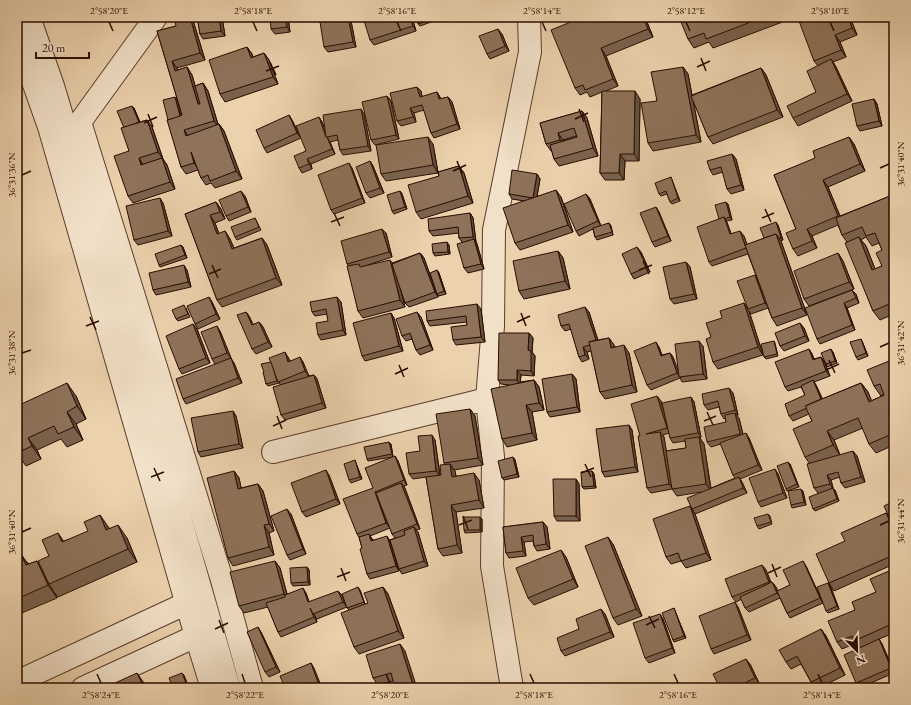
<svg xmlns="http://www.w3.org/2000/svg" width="911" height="705" viewBox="0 0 911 705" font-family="'EB Garamond',serif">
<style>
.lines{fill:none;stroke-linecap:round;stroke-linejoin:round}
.minor-casing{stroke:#5a3d2b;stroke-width:24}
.minor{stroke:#f2e1c9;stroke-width:22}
.wall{fill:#7a624d;stroke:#2a0c00;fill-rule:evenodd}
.shaded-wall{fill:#63503e;stroke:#2a0c00}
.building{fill:#8e7259;stroke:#2a0c00}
.ticks{fill:none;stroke:#2a0c00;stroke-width:1.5}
.neatline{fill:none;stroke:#2a0c00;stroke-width:1.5}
.ticks-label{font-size:10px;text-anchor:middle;fill:#2a0c00}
</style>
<rect width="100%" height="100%" fill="#ebd1ac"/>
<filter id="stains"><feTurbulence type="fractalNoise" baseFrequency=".005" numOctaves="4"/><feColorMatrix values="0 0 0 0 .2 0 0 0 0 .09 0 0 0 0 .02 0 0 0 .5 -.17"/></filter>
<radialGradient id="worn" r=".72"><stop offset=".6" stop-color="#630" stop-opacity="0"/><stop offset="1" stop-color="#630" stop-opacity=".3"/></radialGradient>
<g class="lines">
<defs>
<g id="minor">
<polyline points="29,17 53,86 135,361 229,688"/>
<polyline points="156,17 80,122 222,580 252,688"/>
<polyline points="17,36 49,127 196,636 212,688"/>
<polyline points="273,452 487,399"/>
<polyline points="17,682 200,597"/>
<polyline points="83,688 209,630"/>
<polyline points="512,688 492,566 493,457 487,399 493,326 494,230 530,52 529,17"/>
</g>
</defs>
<use href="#minor" class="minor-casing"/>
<use href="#minor" class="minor"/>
</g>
<g class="wall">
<polygon points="192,17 205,60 177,68 178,70 187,67 192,75 195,86 203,83 208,91 218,124 219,124 224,131 242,179 215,188 211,183 206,185 201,178 198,170 186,174 181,167 168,120 175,97 177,99 181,116 182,115 157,31 176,26"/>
<polygon points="194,17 222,17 225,36 203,39 200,34 198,21 197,21"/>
<polygon points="288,17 290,32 275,34 271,29"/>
<polygon points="412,17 416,31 374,45 370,40"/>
<polygon points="432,17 434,21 420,26 418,24"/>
<polygon points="499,17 519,17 501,20"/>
<polygon points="585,17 592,17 586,19"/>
<polygon points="585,17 588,21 598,17 645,17 653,37 606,56 618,86 606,91 640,99 639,161 625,161 624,180 605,180 600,173 602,92 590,97 587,92 580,95 575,88"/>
<polygon points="695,17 796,17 713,48 709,42 694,48 688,39"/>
<polygon points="809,17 850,17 857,35 840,42 846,57 833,62 836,67 852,101 798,126 793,118 816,92 818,66 814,61"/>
<polygon points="351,21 356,47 328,52 324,47"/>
<polygon points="502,34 509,51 490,59 487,54"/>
<polygon points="247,47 252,54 253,57 264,53 269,60 278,84 225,102 220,94"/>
<polygon points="683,67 688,74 692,95 761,68 766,75 783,117 713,144 708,137 693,100 701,142 653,151 648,143 657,101"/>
<polygon points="421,91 422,97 437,92 441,99 448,97 452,102 460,129 434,138 431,133 424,110 414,113 416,122 401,126 397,121"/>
<polygon points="387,96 391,101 399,139 375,145 371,140"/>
<polygon points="874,99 877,104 882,126 860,131 857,126"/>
<polygon points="132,106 134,108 140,122 147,120 152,127 163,159 167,165 175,189 133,203 128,196 129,151 124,128"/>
<path d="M 582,111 L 587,118 L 598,156 L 559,166 L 554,159 L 552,151 L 551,151 L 546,144 L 540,123 ZM 576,136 L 577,137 L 563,141 L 563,140 Z"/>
<polygon points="364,114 371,151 343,155 340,150 338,140 330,142 335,154 311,164 312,169 302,173 299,168 306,151 319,117 322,122 326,131"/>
<polygon points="289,115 292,120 301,138 267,153 264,148"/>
<polygon points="433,144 438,172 459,166 464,173 473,203 421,219 416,212 439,176 438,173 386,181 381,174"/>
<path d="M 854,144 L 865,171 L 828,187 L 840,216 L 890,196 L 894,202 L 894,314 L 880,320 L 873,311 L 847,242 L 842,235 L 838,225 L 812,236 L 817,248 L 798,256 L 793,249 L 796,229 L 774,175 ZM 866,237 L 872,246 L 879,243 L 882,250 L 882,266 L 875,269 L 866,246 L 861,240 Z"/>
<polygon points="732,154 736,159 744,190 731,194 727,189 723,172 713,175 710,170"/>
<polygon points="370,161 373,166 384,193 370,198 366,193"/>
<polygon points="352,168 365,203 334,214 331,210"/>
<polygon points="537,174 540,179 537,196 561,197 573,232 520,250 515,243 524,201 512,199 509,194"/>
<polygon points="671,177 672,180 680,201 672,204 670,202 667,194 661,196 659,194"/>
<polygon points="400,191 402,194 407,209 394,214 392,211"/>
<polygon points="586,194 590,199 601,226 609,223 611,226 613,235 597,240 595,237 593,229 579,236 576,231"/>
<polygon points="245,196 251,212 229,221 226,216"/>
<polygon points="216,202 221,209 225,219 215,223 219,234 225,231 230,239 234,248 262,238 267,245 282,285 222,307 217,300 185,214"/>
<polygon points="163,203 172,236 138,245 134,240"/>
<polygon points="728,204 732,220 726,221 731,234 744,236 747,245 764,238 778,225 783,240 781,241 807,315 777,326 772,318 768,308 751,314 749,311 763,355 718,369 713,362 711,337 722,318 744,303 748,309 755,275 757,278 748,254 712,266 709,262 719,219"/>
<polygon points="656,207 659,212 671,241 655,247 652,242"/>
<polygon points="470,213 473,218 476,242 477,244 484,269 468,273 464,268 462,242 459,238 459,233 433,236 429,231"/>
<polygon points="255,218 261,230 237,240 235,237"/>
<polygon points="386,233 392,257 362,267 392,263 420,253 424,258 430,275 437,270 439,273 446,294 439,296 438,295 438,297 409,307 405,303 399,285 405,307 363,318 358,311 349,266 347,264"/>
<polygon points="181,245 183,247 187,258 160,267 159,265"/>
<polygon points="449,245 450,254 435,256 433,253"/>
<polygon points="558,251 563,258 570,289 524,299 519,291"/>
<polygon points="641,252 650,272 634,279 631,274"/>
<polygon points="838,253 843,261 854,289 809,306 804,299"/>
<polygon points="686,262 690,267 697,299 674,304 670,299"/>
<polygon points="187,270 191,287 156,295 153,290"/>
<polygon points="852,290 856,294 859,303 847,308 855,330 820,344 817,339"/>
<polygon points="209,297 212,302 220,319 198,329 195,324"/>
<polygon points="341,302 346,335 321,340 318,335 328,321 327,314 315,316 312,312"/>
<polygon points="186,308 190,317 178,321 176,319"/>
<polygon points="481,309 485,342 456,345 453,340 467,325 467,322 430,326 427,321"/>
<polygon points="246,312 249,316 253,325 259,322 263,327 272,347 256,354 252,349"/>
<polygon points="589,312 598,340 609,338 614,345 615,347 629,353 637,392 605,399 600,392 591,351 587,352 589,359 582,362 579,357 571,329 565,331 561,326"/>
<polygon points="391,313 394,318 403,351 365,361 362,356"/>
<polygon points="421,317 433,350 420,355 416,350 412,339 406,341 402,336"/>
<polygon points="804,328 809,341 784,351 780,346"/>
<polygon points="197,329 210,363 182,374 179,369"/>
<polygon points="220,331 231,358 219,363 234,363 242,383 186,404 183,399 215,364 212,359"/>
<polygon points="529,333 533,338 532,352 535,356 534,376 521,375 520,382 534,380 539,387 544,410 532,412 537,440 507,447 502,439 509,385 501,384 498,380"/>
<polygon points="774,341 775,343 778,356 766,359 764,357"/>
<polygon points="862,341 868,356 858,360 856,357"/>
<polygon points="703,346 707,379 682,382 680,378 651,390 647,385 659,347 662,355 670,353 673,357 678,371"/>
<polygon points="809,349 812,354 814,359 821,357 824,361 830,376 814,382 816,385 822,399 861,383 868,392 871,401 884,395 884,394 881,396 874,386 894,359 894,445 876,453 869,444 863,428 834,440 840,455 857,456 865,482 845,488 841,483 840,477 831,480 833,488 835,490 839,501 815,511 813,509 818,493 814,488 810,464 805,457 812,421 809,414 793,421 789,416 805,395 801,387 788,391 785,387"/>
<polygon points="833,352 837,363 827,367 826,364"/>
<polygon points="288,357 290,361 303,362 308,376 314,375 317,379 326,408 285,420 281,415 280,384 277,379 279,383 268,386 266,384 264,372 271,362"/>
<polygon points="572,374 576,379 580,412 550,417 547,412"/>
<path d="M 733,393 L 738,415 L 737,416 L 739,418 L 743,434 L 749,438 L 762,470 L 740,479 L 742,482 L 747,493 L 695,514 L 692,509 L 701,492 L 677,496 L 672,489 L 651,493 L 647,488 L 640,436 L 661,401 L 665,415 L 691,397 L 694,402 L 701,437 L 700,438 L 704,444 L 711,488 L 735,478 L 733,475 L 721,444 L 711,447 L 707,442 L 726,422 L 725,418 L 724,419 L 721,414 L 719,407 L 708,410 L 704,405 ZM 669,433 L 670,438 L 673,443 L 685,441 L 686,448 L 666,451 L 664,437 L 663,435 Z"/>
<polygon points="76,396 86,419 76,424 83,440 67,447 61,439 37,450 41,459 26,466 17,453 17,406"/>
<polygon points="470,409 475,416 483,465 454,470 455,471 456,476 479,480 484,508 456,512 462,553 443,556 438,549 426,477 413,479 409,474 420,451 435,440 440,475 441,475 445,465 444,463"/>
<polygon points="233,411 236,416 243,448 201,457 198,452"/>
<polygon points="629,425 632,430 638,472 605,477 602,472"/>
<polygon points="389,442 391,444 393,457 368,461 367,459"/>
<path d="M 395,456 L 398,461 L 407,485 L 404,486 L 420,529 L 416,530 L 418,532 L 428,566 L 402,574 L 399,569 L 393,551 L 399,571 L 370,579 L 367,574 L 362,548 L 359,537 L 357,534 L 373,488 ZM 390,528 L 392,534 L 395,538 L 390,540 L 373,540 L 370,536 Z"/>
<polygon points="513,457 515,460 519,477 504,480 502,478"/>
<polygon points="356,463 362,479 351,483 349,480"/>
<polygon points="790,464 799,487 787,491 786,489"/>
<polygon points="775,469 778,474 787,498 761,507 758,502"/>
<polygon points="234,471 239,478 241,488 258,484 263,491 274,531 269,533 274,555 233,566 228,558"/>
<polygon points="592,471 594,474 596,488 584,489 582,487"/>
<polygon points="329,475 340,504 306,517 302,512"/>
<polygon points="576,479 579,484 580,521 557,521 554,516"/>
<polygon points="801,489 803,491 806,505 792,508 791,505"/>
<polygon points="894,501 894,564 834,591 829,583 845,541 886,513 889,517"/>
<polygon points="690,506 695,514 711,560 686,568 681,561 671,564 666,557"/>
<polygon points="291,514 306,554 290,560 287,555"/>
<polygon points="768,514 770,516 772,524 759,529 757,526"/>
<polygon points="482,519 482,532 465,533 464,530"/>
<polygon points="543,522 547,527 550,549 537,551 534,546 533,541 524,542 526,556 509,558 506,553 503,527"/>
<polygon points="109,528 127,538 137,562 58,597 54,592 57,598 17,615 17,552 29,564 37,561 40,565 64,541"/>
<polygon points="613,544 642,616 618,625 613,618"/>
<polygon points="566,557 578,587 534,605 528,598"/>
<polygon points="275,561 280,568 287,594 306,593 309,602 342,595 347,607 317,619 315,616 317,622 281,637 278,632 268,607 244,613 239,606"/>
<polygon points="762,565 766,570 771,582 772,582 776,587 778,591 790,585 806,566 823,603 790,618 787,613 780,598 749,612 745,608 742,599 736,602 732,597"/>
<polygon points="307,567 309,570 310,585 293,586 291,583"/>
<polygon points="894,569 894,633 879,639 882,644 894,671 894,673 859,688 856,683 859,648 856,643 842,649 837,642 855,610 876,592"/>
<polygon points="828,583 830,585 839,609 828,613 826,611"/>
<polygon points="383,587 388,594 404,638 359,654 354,647 349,610 347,608 360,590 365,604 368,603"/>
<polygon points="738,607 751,640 714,654 711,649"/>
<polygon points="674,608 675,611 686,638 674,642 673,640"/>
<polygon points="605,614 614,637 565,656 561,651 579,629"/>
<polygon points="660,614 663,619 675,653 649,663 645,658"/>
<polygon points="821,629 826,636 845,675 819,688 814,688 811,682 801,664 791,669 786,662"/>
<polygon points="261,632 280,672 269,677 265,672"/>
<polygon points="405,651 393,681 378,685 373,678"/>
<polygon points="750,664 759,683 748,688 720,688"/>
</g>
<g class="shaded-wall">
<polygon points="190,17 192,17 205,60 200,53"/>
<polygon points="219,17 222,17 225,36 221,31"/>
<polygon points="285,17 288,17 290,32 287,27"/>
<polygon points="348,17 351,21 356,47 353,42"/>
<polygon points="410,17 412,17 416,31 413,26"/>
<polygon points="643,17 645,17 653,37 648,29"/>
<polygon points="848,17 850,17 857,35 852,28"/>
<polygon points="498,29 502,34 509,51 505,46"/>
<polygon points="835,35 840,42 846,57 841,50"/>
<polygon points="247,47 252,54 256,65 251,58"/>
<polygon points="601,48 606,56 618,86 613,79"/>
<polygon points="264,53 269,60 278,84 273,77"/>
<polygon points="831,59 836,67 852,101 847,94"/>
<polygon points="172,61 177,68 180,78 175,71"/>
<polygon points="187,67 192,75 203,112 198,104"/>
<polygon points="683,67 688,74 701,142 696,135"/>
<polygon points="761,68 766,75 783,117 777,110"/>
<polygon points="203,83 208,91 219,128 214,121"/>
<polygon points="417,87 421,91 423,102 420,97"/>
<polygon points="635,91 640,99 639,161 634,154"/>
<polygon points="437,92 440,97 442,104 439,99"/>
<polygon points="387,96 391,101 399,139 396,135"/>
<polygon points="175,97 177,99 183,121 181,119"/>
<polygon points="448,97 452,102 460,129 457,124"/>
<polygon points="874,99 877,104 882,126 879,121"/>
<polygon points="132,106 134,108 141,125 139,122"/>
<polygon points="410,108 414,113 416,122 413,117"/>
<polygon points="361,109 364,114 371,151 368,146"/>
<polygon points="582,111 587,118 598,156 593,148"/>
<polygon points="289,115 292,120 301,138 297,133"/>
<polygon points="319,117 322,122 328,136 326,137"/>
<polygon points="147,120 152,127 163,159 158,152"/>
<polygon points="219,124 224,131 242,179 236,171"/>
<polygon points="184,130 189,137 186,136"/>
<polygon points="558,133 563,140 565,147 560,140"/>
<polygon points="327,137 330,142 335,154 332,149"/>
<polygon points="428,137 433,144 438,173 433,165"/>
<polygon points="849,137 854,144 865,171 860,164"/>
<polygon points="191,152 199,170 194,163"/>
<polygon points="620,154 625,161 624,180 619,173"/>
<polygon points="732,154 736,159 744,190 741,185"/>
<polygon points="139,158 144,166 141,165"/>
<polygon points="162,158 167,165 175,189 170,182"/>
<polygon points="307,159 311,164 312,169 309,164"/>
<polygon points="370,161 373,166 384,193 380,188"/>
<polygon points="349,163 352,168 365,203 362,198"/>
<polygon points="459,166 464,173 473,203 468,196"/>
<polygon points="537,174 540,179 536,203 533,198"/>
<polygon points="671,177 672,180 680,201 678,198"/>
<polygon points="823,180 828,187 843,223 838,216"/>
<polygon points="556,190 561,197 573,232 568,225"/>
<polygon points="241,191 245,196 251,212 248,207"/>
<polygon points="400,191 402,194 407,209 405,207"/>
<polygon points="586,194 590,199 601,226 598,221"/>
<polygon points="890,196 894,202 894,206"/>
<polygon points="160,198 163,203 172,236 168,231"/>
<polygon points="216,202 221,209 225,219 220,212"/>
<polygon points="726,202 728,204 732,220 730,217"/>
<polygon points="656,207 659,212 671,241 668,236"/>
<polygon points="470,213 473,218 476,242 473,237"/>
<polygon points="210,215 215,223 222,242 217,234"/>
<polygon points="724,217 727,222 733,239 730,234"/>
<polygon points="776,222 778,225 783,240 781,238"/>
<polygon points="609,223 611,226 613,235"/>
<polygon points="382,229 386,233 392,257 389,252"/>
<polygon points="807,229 812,236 817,248 812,241"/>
<polygon points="225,231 230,239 237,256 232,249"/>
<polygon points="740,231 744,236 750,253 746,248"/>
<polygon points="776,234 781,241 807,315 802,308"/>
<polygon points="859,237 866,246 879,279 872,270"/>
<polygon points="262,238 267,245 282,285 276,278"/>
<polygon points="474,239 477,244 484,269 481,264"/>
<polygon points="447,242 449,245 450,254 448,252"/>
<polygon points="181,245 183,247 187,258 185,255"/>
<polygon points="637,247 641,252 650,272 647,267"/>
<polygon points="558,251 563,258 570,289 565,281"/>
<polygon points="420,253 424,258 438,297 435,292"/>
<polygon points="838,253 843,261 854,289 849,282"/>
<polygon points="390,260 395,267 405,307 400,300"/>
<polygon points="686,262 690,267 697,299 694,294"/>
<polygon points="184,265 187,270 191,287 188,282"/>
<polygon points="437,270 439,273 446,294 444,291"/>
<polygon points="755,275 758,280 769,308 765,303"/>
<polygon points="852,290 856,294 859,303 856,298"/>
<polygon points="209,297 212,302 220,319 216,314"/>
<polygon points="337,297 341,302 346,335 343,330"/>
<polygon points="744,303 749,311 763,355 758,347"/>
<polygon points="844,303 847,308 855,330 852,325"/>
<polygon points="477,304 481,309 485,342 481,337"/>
<polygon points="585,307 589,312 600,348 597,343"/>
<polygon points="246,312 249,316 256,330 252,325"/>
<polygon points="417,312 421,317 433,350 430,345"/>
<polygon points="391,313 394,318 403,351 399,346"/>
<polygon points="259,322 263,327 272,347 268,342"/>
<polygon points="800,323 804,328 809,341 805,336"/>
<polygon points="193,324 197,329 210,363 206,358"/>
<polygon points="217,326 220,331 231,358 227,353"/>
<polygon points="529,333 533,338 532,352 535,356 534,376 531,371 528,350"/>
<polygon points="609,338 614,345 616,355 611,348"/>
<polygon points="861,339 862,341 868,356 866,353"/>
<polygon points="699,341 703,346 707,379 703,374"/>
<polygon points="656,342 659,347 664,361 661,356"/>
<polygon points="624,345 629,353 637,392 632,385"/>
<polygon points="583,347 587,352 589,359 585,355"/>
<polygon points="809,349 812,354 816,364 813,360"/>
<polygon points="831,349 833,352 837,363 835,361"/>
<polygon points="285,352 288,357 292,366 288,362"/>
<polygon points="670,353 673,357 681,378 677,373"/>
<polygon points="300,357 303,362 309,376 305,371"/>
<polygon points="821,357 824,361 830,376 826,371"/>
<polygon points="231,358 234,363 242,383 238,378"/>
<polygon points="517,370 521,375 520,385 517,380"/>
<polygon points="572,374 576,379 580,412 577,407"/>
<polygon points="314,375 317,379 326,408 322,403"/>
<polygon points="534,380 539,387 544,410 539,403"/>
<polygon points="813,380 816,385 826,406 822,401"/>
<polygon points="67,383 76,396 86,419 77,406"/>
<polygon points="861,383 868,392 876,411 869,402"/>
<polygon points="729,388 733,393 738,415 735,410"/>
<polygon points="657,396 661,401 670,433 667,428"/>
<polygon points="691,397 694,402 701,437 698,433"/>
<polygon points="526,405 532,412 537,440 532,433"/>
<polygon points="470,409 475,416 483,465 478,458"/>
<polygon points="233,411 236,416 243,448 239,444"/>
<polygon points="67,412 76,424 83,440 74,427"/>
<polygon points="735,413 739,418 744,439 740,434"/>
<polygon points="629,425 632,430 638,472 635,467"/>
<polygon points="827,431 834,440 840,455 833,445"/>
<polygon points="660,432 664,437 673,489 669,484"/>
<polygon points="746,433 749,438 762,470 758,465"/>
<polygon points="432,435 435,440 440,476 436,471"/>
<polygon points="699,437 704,444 711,491 706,484"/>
<polygon points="28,438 37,450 41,459 32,446"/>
<polygon points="389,442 391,444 393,457 392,454"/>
<polygon points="853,451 857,456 865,482 861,477"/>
<polygon points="395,456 398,461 407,485 404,480"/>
<polygon points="513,457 515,460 519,477 517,474"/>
<polygon points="355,460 356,463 362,479 360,477"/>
<polygon points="788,462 790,464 799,487 797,484"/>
<polygon points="450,464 455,471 457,484 452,477"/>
<polygon points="775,469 778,474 787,498 783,493"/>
<polygon points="326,470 329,475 340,504 336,499"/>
<polygon points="234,471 239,478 243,496 238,489"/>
<polygon points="592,471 594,474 596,488 594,486"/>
<polygon points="474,473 479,480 484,508 479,500"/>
<polygon points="827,475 831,480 833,488 835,490 839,501 837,499 833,489 830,484"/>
<polygon points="739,477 742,482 747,493 743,488"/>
<polygon points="576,479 579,484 580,521 576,516"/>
<polygon points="401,483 405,488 420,529 417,524"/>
<polygon points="258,484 263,491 274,531 269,524"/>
<polygon points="801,489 803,491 806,505 804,502"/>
<polygon points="375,492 378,496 390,528 386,523"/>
<polygon points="451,505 456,512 462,553 457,545"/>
<polygon points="690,506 695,514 711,560 706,553"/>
<polygon points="287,509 291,514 306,554 303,549"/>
<polygon points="100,515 109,528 115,542 106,530"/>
<polygon points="480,517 482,519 482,532 480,530"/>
<polygon points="543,522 547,527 550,549 546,544"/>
<polygon points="118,525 127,538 137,562 128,549"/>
<polygon points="264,525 269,533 274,555 269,547"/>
<polygon points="414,527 418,532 428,566 424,561"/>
<polygon points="58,533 67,546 62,542"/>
<polygon points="369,534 372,539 374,546 371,541"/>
<polygon points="387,536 390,541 399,571 396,566"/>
<polygon points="521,537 524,542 526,556 523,551"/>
<polygon points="608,537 613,544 642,616 636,609"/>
<polygon points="561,550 566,557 578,587 573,579"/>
<polygon points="19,551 28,564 35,578 26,565"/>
<polygon points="37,561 46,573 49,584 54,592 57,598 48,585"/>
<polygon points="275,561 280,568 289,602 284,594"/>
<polygon points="803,561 806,566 823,603 820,598"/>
<polygon points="762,565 766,570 772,587 769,582"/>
<polygon points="307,567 309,570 310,585 308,582"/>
<polygon points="772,582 776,587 781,598 777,593"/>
<polygon points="828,583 830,585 839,609 837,606"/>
<polygon points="358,587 360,590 365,604 364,602"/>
<polygon points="383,587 388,594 404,638 398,631"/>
<polygon points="303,588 306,593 311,607 308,602"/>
<polygon points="338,591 342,595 347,607 343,602"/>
<polygon points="735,602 738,607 751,640 747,635"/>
<polygon points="310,608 315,616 317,622 314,617"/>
<polygon points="674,608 675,611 686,638 684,636"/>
<polygon points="601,609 605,614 614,637 610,632"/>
<polygon points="660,614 663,619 675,653 672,648"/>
<polygon points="258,627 261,632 280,672 276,667"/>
<polygon points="821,629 826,636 845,675 840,668"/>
<polygon points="879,639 882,644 894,672 891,668"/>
<polygon points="400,644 405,651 417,688 414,688"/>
<polygon points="746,659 750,664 759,683 755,678"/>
<polygon points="311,663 314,668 322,688 320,688"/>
<polygon points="137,673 146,686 147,688 144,688"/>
<polygon points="182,673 184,675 189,688 188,688"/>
</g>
<g class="building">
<polygon points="174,17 190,17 200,53 172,61 175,71 187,67 198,104 200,104 195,86 203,83 214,121 184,130 186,136 219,124 236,171 210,181 208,175 201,178 191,152 194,163 181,167 167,120 182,115 157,31 176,26"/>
<polygon points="197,17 219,17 221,31 200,34"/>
<polygon points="270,17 285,17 287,27 271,29"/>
<polygon points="344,17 348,17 353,42 324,47 320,22"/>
<polygon points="363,17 410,17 413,26 370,40"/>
<polygon points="415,17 431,17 432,19 418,24"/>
<polygon points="583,17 584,17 586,22 598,17 643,17 648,29 601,48 613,79 585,90 583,85 575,88 551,30"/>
<polygon points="695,17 764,17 706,39 704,33 688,39 681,22"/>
<polygon points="809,17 848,17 852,28 835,35 841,50 814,61 799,21"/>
<polygon points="498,29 505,46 487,54 479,36"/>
<polygon points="247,47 251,58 264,53 273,77 220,94 209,60"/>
<polygon points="831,59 847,94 793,118 787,106 816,92 807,71"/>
<polygon points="683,67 696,135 648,143 641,103 657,101 651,72"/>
<polygon points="761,68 777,110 708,137 691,96"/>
<polygon points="417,87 420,97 437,92 439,99 448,97 457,124 431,133 422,105 410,108 413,117 397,121 390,93"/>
<polygon points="602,91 635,91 634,154 620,154 619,173 600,173"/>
<polygon points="387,96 396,135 371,140 362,102"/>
<polygon points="175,97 180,116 168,120 163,100"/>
<polygon points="874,99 879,121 857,126 852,104"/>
<polygon points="132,106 139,122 124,128 117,111"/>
<polygon points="361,109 368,146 340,150 337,135 327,137 332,149 307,159 309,164 299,168 294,156 306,151 296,126 319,117 326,137 323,115"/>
<polygon points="582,111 593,148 554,159 550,145 577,137 574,128 558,133 560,140 546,144 540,123"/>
<polygon points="289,115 297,133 264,148 256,130"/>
<polygon points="147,120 158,152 139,158 141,165 162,158 170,182 128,196 114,156 129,151 121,128"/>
<polygon points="428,137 433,165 381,174 376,145"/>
<polygon points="849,137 860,164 823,180 838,216 807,229 812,241 793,249 786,233 796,229 774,175 815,158 813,151"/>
<polygon points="732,154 741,185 727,189 721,167 710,170 707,161"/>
<polygon points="370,161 380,188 366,193 356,167"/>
<polygon points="349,163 362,198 331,210 318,175"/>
<polygon points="459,166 468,196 416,212 408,185 439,176 438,172"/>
<polygon points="512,170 537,174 533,198 509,194"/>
<polygon points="671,177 678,198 670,202 666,191 659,194 655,183"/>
<polygon points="556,190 568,225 515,243 503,208"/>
<polygon points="241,191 248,207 226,216 219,200"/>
<polygon points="400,191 405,207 392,211 387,195"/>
<polygon points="586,194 598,221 576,231 564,204"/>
<polygon points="890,196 894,206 894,302 873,311 845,243 859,237 872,270 882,266 876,253 882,250 875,233 866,236 862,227 842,235 836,218"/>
<polygon points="160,198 168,231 134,240 126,206"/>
<polygon points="216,202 220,212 210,215 217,234 225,231 232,249 262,238 276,278 217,300 185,214"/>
<polygon points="726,202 730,217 724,219 724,217 719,219 715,205"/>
<polygon points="656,207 668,236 652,242 640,213"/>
<polygon points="470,213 473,237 459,238 458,227 429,231 428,219"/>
<polygon points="724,217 730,234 740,231 746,248 709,262 697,227"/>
<polygon points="255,218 259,227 235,237 231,227"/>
<polygon points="776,222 781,238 780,239 776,234 764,238 760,228"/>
<polygon points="609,223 612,232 595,237 593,228"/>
<polygon points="382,229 389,252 347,264 341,241"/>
<polygon points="776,234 802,308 772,318 745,245"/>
<polygon points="474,239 481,264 464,268 457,244"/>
<polygon points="447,242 448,252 433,253 432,244"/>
<polygon points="181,245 185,255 159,265 155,254"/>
<polygon points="637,247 647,267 631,274 622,254"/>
<polygon points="558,251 565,281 519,291 513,261"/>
<polygon points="420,253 435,292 405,303 392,264"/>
<polygon points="838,253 849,282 804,299 794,271"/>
<polygon points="390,260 400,300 358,311 347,266 359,264 360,267"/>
<polygon points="686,262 694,294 670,299 663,267"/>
<polygon points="184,265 188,282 153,290 149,273"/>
<polygon points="437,270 444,291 437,294 430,273"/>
<polygon points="755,275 765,303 748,309 737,281"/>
<polygon points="852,290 856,298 844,303 852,325 817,339 805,308"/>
<polygon points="209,297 216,314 195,324 187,306"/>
<polygon points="337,297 343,330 318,335 316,323 328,321 326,309 312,312 310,302"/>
<polygon points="744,303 758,347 713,362 706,339 711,337 706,323 722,318 720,311"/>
<polygon points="477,304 481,337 453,340 451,327 467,325 466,316 427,321 426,311"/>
<polygon points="184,305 188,314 176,319 172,310"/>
<polygon points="585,307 596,340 589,342 590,345 583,347 585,355 579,357 569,324 561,326 558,315"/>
<polygon points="246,312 252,325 259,322 268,342 252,349 237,315"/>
<polygon points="417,312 430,345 416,350 410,333 402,336 396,319"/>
<polygon points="391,313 399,346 362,356 353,323"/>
<polygon points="800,323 805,336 780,346 775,333"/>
<polygon points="193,324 206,358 179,369 166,336"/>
<polygon points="894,324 894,330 892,331 891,325"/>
<polygon points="217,326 227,353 212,359 201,332"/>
<polygon points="499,333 529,333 528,350 531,351 531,371 517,370 517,380 498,380"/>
<polygon points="609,338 611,348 624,345 632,385 600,392 589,342"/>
<polygon points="861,339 866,353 856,357 850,342"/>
<polygon points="699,341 703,374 679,377 675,344"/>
<polygon points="774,341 777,354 764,357 761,344"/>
<polygon points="656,342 661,356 670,353 677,373 647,385 634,351"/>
<polygon points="809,349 813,360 821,357 826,371 785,387 775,362"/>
<polygon points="831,349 835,361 826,364 821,353"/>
<polygon points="285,352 288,362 300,357 305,371 278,382 269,358"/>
<polygon points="231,358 238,378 183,399 176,379"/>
<polygon points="894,359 894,433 869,444 858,418 827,431 833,445 805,457 793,429 812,421 805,406 861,383 869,402 884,395 880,384 874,386 867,370"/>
<polygon points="271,362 277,381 266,384 263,372 264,372 261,364"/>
<polygon points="572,374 577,407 547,412 542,379"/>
<polygon points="314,375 322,403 281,415 273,387"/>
<polygon points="534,380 539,403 526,405 532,433 502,439 491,389"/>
<polygon points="813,380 821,399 805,406 807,408 789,416 785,404 805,395 801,386"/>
<polygon points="67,383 77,406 67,412 74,427 58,434 54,426 28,438 32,446 17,453 17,406"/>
<polygon points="729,388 735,410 721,414 718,401 704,405 702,394"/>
<polygon points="657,396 667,428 646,434 660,432 669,484 647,488 638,436 640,436 631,404"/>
<polygon points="691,397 698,433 670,438 662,403"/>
<polygon points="470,409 478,458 444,463 436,414"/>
<polygon points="233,411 239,444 198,452 191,418"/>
<polygon points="735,413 740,434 707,442 704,427 726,422 725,415"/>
<polygon points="629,425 635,467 602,472 596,429"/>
<polygon points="746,433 758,465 733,475 720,443"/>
<polygon points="432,435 436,471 409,474 406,453 420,451 418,436"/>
<polygon points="699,437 706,484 672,489 666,451 686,448 685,439"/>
<polygon points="389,442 392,454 367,459 364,447"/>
<polygon points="853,451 861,477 841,483 838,472 827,475 830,484 814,488 807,464"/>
<polygon points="395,456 404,480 375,492 386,523 357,534 343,499 373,488 365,468"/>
<polygon points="513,457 517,474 502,478 498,461"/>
<polygon points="355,460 360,477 349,480 344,464"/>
<polygon points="788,462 797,484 786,489 777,466"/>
<polygon points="450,464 452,477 474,473 479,500 451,505 457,545 438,549 426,477 441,475 440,465"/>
<polygon points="775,469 783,493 758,502 749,478"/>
<polygon points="326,470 336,499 302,512 291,483"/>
<polygon points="234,471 238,489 258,484 269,524 264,525 269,547 228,558 207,478"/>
<polygon points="592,471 594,486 582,487 581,472"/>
<polygon points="739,477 743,488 692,509 687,498"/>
<polygon points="553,479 576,479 576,516 554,516"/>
<polygon points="401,483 417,524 392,534 376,493"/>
<polygon points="833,488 837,499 813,509 809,497"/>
<polygon points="801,489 804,502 791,505 788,491"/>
<polygon points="894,501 894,528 884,506"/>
<polygon points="690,506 706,553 681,561 678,553 666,557 653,519"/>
<polygon points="287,509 303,549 287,555 271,516"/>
<polygon points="886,513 894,530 894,544 893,544 894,548 894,555 829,583 816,554 845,541 841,533"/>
<polygon points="768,514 771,522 757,526 754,518"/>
<polygon points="100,515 106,530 118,525 128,549 49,584 38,561 49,556 42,540 58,533 62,542 88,531 84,522"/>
<polygon points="463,517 480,517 480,530 464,530"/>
<polygon points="543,522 546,544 534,546 533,535 521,537 523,551 506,553 503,527"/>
<polygon points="414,527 424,561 399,569 390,540 405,535 404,531"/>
<polygon points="369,534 371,541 387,536 396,566 367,574 360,549 362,548 359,537"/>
<polygon points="608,537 636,609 613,618 585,546"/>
<polygon points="561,550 573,579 528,598 516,568"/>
<polygon points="19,551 26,565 37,561 48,585 17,599 17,552"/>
<polygon points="275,561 284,594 239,606 230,572"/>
<polygon points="803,561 820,598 787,613 777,591 790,585 783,570"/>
<polygon points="762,565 769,582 732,597 725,579"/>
<polygon points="307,567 308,582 291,583 290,568"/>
<polygon points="894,569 894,623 854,641 852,636 837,642 828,621 855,610 852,602 876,592 870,579"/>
<polygon points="772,582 777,593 745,608 740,597"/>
<polygon points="828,583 837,606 826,611 817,587"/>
<polygon points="358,587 364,602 347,608 342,594"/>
<polygon points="383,587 398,631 354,647 341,613 368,603 364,593"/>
<polygon points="303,588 308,602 338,591 343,602 313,614 310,608 314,617 278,632 266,603 285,597 285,595"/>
<polygon points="735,602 747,635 711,649 699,616"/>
<polygon points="674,608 684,636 673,640 662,613"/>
<polygon points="601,609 610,632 561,651 557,638 579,629 576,619"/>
<polygon points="660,614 672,648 645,658 633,623"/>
<polygon points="258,627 276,667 265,672 247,632"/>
<polygon points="821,629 840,668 811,682 797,656 786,662 779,650"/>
<polygon points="879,639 891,668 856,683 844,655"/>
<polygon points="400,644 414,688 395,688 391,673 373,678 366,655"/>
<polygon points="746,659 755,678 734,688 720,688 713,674"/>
<polygon points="311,663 320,688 285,688 280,676"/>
<polygon points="137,673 144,688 104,688"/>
<polygon points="182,673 188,688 173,688 169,678"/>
</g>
<path class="ticks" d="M 109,22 L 113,31M 253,22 L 257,31M 397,22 L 401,31M 542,22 L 546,31M 686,22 L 690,31M 830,22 L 834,31M 701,58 L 706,71M 270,62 L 276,75M 697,67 L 710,61M 266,71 L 279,66M 579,109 L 584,122M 148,114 L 153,127M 575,119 L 588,113M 144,123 L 157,117M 457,161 L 462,174M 880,168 L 889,164M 453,171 L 466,165M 22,175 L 31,171M 765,209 L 771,222M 334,213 L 340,226M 762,218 L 774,213M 331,222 L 344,217M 643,261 L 649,274M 212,265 L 218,278M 639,270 L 652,265M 209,274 L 221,269M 521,313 L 526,326M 90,317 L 96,330M 517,322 L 530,316M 86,326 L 99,321M 880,347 L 889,343M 22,353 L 31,350M 829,360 L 835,373M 399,365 L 404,377M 826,370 L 839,364M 395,374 L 408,368M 707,412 L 713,425M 277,416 L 282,429M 704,421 L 716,416M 273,426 L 286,420M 585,464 L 591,477M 154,468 L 160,481M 581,473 L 594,468M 151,477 L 164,472M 463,516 L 468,529M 459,525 L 472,520M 880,525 L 889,521M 22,532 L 31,528M 772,564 L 777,577M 341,568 L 346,581M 768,573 L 781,567M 337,577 L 350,572M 649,616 L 655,628M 219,620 L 224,633M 646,625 L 659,619M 215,629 L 228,623M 97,674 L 101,683M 242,674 L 245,683M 386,674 L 390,683M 530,674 L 534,683M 674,674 L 678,683M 818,674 L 822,683"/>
<rect width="911" height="705" fill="none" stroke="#ebd1ac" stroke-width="44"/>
<g transform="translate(857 651) rotate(157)" stroke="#f2e1c9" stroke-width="3" paint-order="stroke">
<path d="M0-3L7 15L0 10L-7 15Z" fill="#2a0c00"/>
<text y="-6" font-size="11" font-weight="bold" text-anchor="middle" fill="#2a0c00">N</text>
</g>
<path d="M36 52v6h53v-6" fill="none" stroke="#2a0c00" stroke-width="2"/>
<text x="42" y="52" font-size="12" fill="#2a0c00" stroke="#f2e1c9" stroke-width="3" paint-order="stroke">20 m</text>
<rect x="22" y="22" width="867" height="661" class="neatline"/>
<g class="ticks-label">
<text x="109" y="14">2°58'20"E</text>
<text x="253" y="14">2°58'18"E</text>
<text x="397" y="14">2°58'16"E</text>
<text x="542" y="14">2°58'14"E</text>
<text x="686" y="14">2°58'12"E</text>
<text x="830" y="14">2°58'10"E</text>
<text transform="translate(900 164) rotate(-90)" y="4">36°31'40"N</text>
<text transform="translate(11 175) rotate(-90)" y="4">36°31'36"N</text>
<text transform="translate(900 343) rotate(-90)" y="4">36°31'42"N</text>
<text transform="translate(11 353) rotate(-90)" y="4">36°31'38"N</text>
<text transform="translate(900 521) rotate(-90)" y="4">36°31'44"N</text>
<text transform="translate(11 532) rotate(-90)" y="4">36°31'40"N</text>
<text x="101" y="698">2°58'24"E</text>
<text x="245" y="698">2°58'22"E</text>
<text x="390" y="698">2°58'20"E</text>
<text x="534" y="698">2°58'18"E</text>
<text x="678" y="698">2°58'16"E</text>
<text x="822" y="698">2°58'14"E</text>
</g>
<rect width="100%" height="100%" filter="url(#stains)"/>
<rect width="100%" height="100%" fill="url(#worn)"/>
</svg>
